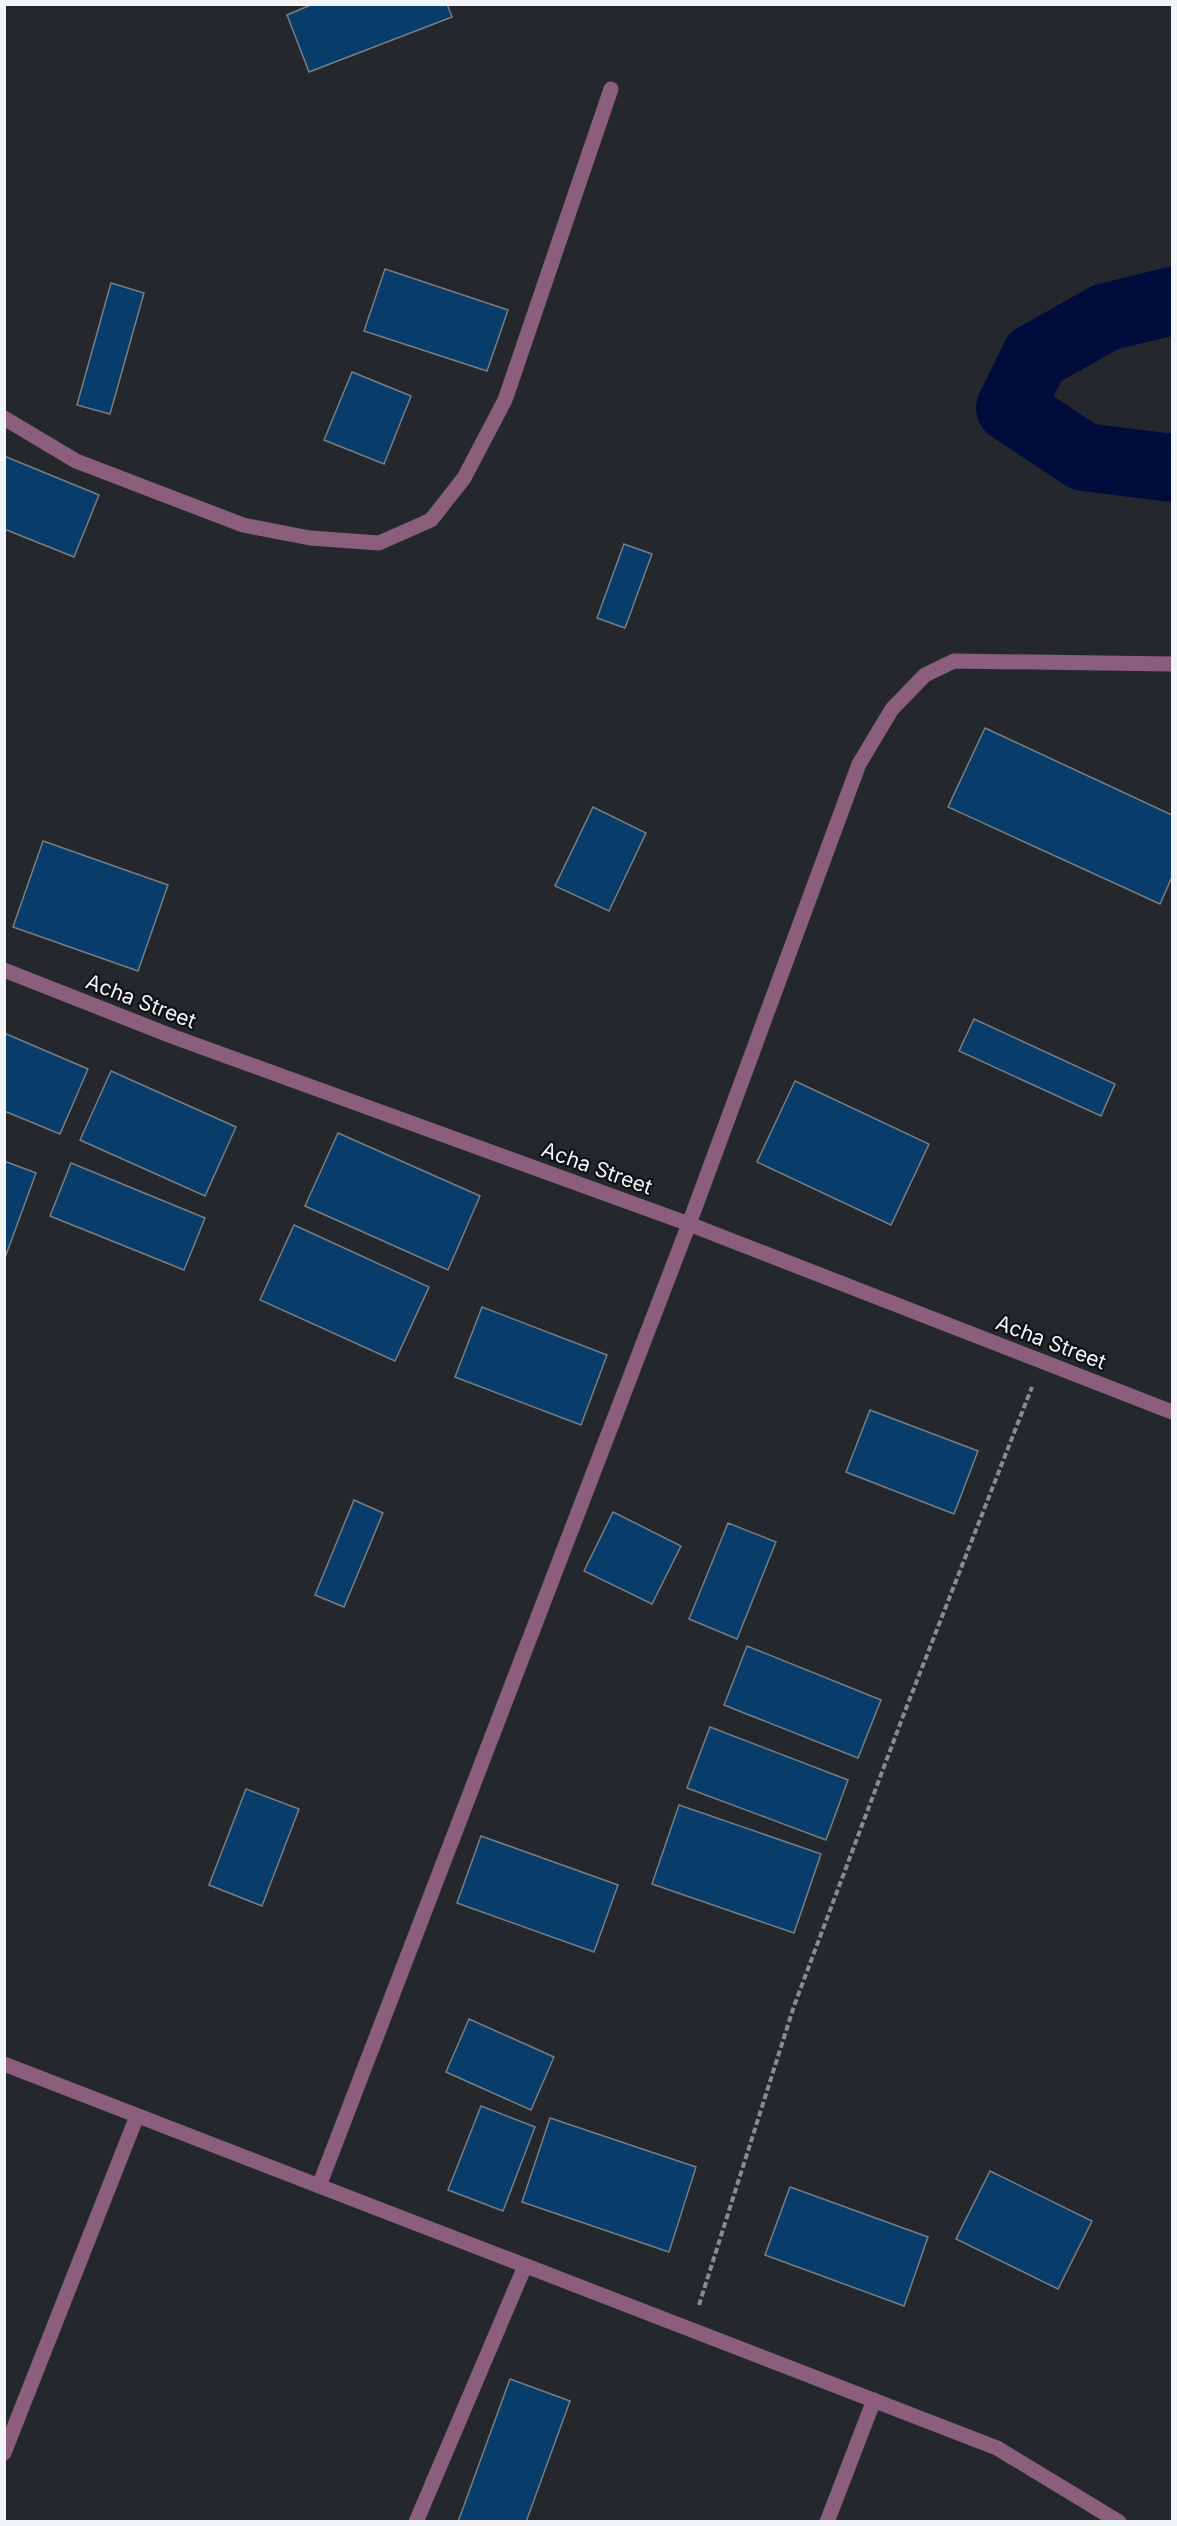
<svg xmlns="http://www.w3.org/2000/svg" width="1177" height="2526" viewBox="0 0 1177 2526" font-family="Inter,sans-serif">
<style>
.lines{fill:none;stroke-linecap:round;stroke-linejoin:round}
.river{stroke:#000c3c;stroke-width:68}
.building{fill:#083d6b;stroke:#787d83;stroke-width:1.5}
.path{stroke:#888c90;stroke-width:4;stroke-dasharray:6 3;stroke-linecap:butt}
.minor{stroke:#8b5f7b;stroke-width:15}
.labels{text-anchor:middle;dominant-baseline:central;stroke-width:4.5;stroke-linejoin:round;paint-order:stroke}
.street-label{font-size:21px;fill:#f2f5f8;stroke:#0f1113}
</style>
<rect width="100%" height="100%" fill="#24282d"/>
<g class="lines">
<polyline class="river" points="1172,301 1106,317 1035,357 1010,408 1084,457 1172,468"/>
</g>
<g class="building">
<polygon points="313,4 447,4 452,17 309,72 287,15"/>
<polygon points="385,269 508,310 487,371 364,331"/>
<polygon points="111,283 144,293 110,414 77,405"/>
<polygon points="352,372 411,396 384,464 324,440"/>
<polygon points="4,456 99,495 74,557 4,529"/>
<polygon points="624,544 652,554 625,628 597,618"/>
<polygon points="985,728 1172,815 1172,877 1160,904 948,807"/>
<polygon points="593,807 646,833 609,911 555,886"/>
<polygon points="43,841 168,885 138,971 13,927"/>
<polygon points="974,1019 1115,1084 1101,1116 959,1051"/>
<polygon points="4,1033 88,1069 60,1134 4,1111"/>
<polygon points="111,1071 236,1127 205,1196 80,1140"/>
<polygon points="795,1081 929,1144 891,1225 757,1162"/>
<polygon points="338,1133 480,1196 448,1270 305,1206"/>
<polygon points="4,1161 36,1173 6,1255 4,1254"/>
<polygon points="71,1163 205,1218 184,1270 50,1216"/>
<polygon points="294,1225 429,1287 395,1361 260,1300"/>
<polygon points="482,1307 607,1355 581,1425 455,1377"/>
<polygon points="870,1410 978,1451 954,1514 846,1472"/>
<polygon points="354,1500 383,1513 344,1607 315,1595"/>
<polygon points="613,1512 681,1546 652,1604 584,1571"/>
<polygon points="728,1523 776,1542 737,1639 689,1619"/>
<polygon points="747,1646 881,1700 858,1758 724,1705"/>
<polygon points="710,1727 848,1780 826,1840 687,1788"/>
<polygon points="246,1789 299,1809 262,1906 209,1885"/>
<polygon points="679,1805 821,1854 794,1933 652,1884"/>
<polygon points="481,1836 618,1885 594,1952 457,1903"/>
<polygon points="469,2019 554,2057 531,2110 446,2072"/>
<polygon points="481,2106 535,2127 503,2211 448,2190"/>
<polygon points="550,2118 696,2167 669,2252 522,2202"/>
<polygon points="990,2171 1092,2221 1058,2289 956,2239"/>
<polygon points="790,2187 928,2237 904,2306 765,2255"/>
<polygon points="510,2379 570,2401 526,2522 458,2522"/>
</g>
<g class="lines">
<polyline class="path" points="699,2305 794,2006 905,1711 1032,1387"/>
<g class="minor">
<polyline points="4,418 76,461 243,525 310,538 379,543 431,520 464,478 505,400 611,89"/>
<polyline points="4,970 174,1037 689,1224 1172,1412"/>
<polyline points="4,2064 997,2448 1119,2522"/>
<polyline points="319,2186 689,1224 859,764 892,709 925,675 954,661 1172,664"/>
<polyline points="4,2453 137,2116"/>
<polyline points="416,2522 525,2266"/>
<polyline points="827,2522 874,2400"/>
</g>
</g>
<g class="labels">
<g class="street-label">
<text transform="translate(141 1001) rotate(21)">Acha Street</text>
<text transform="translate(597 1168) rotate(20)">Acha Street</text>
<text transform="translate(1051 1342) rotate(21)">Acha Street</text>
</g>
</g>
<rect width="1177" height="2526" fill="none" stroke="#f2f5f8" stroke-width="12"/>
</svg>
